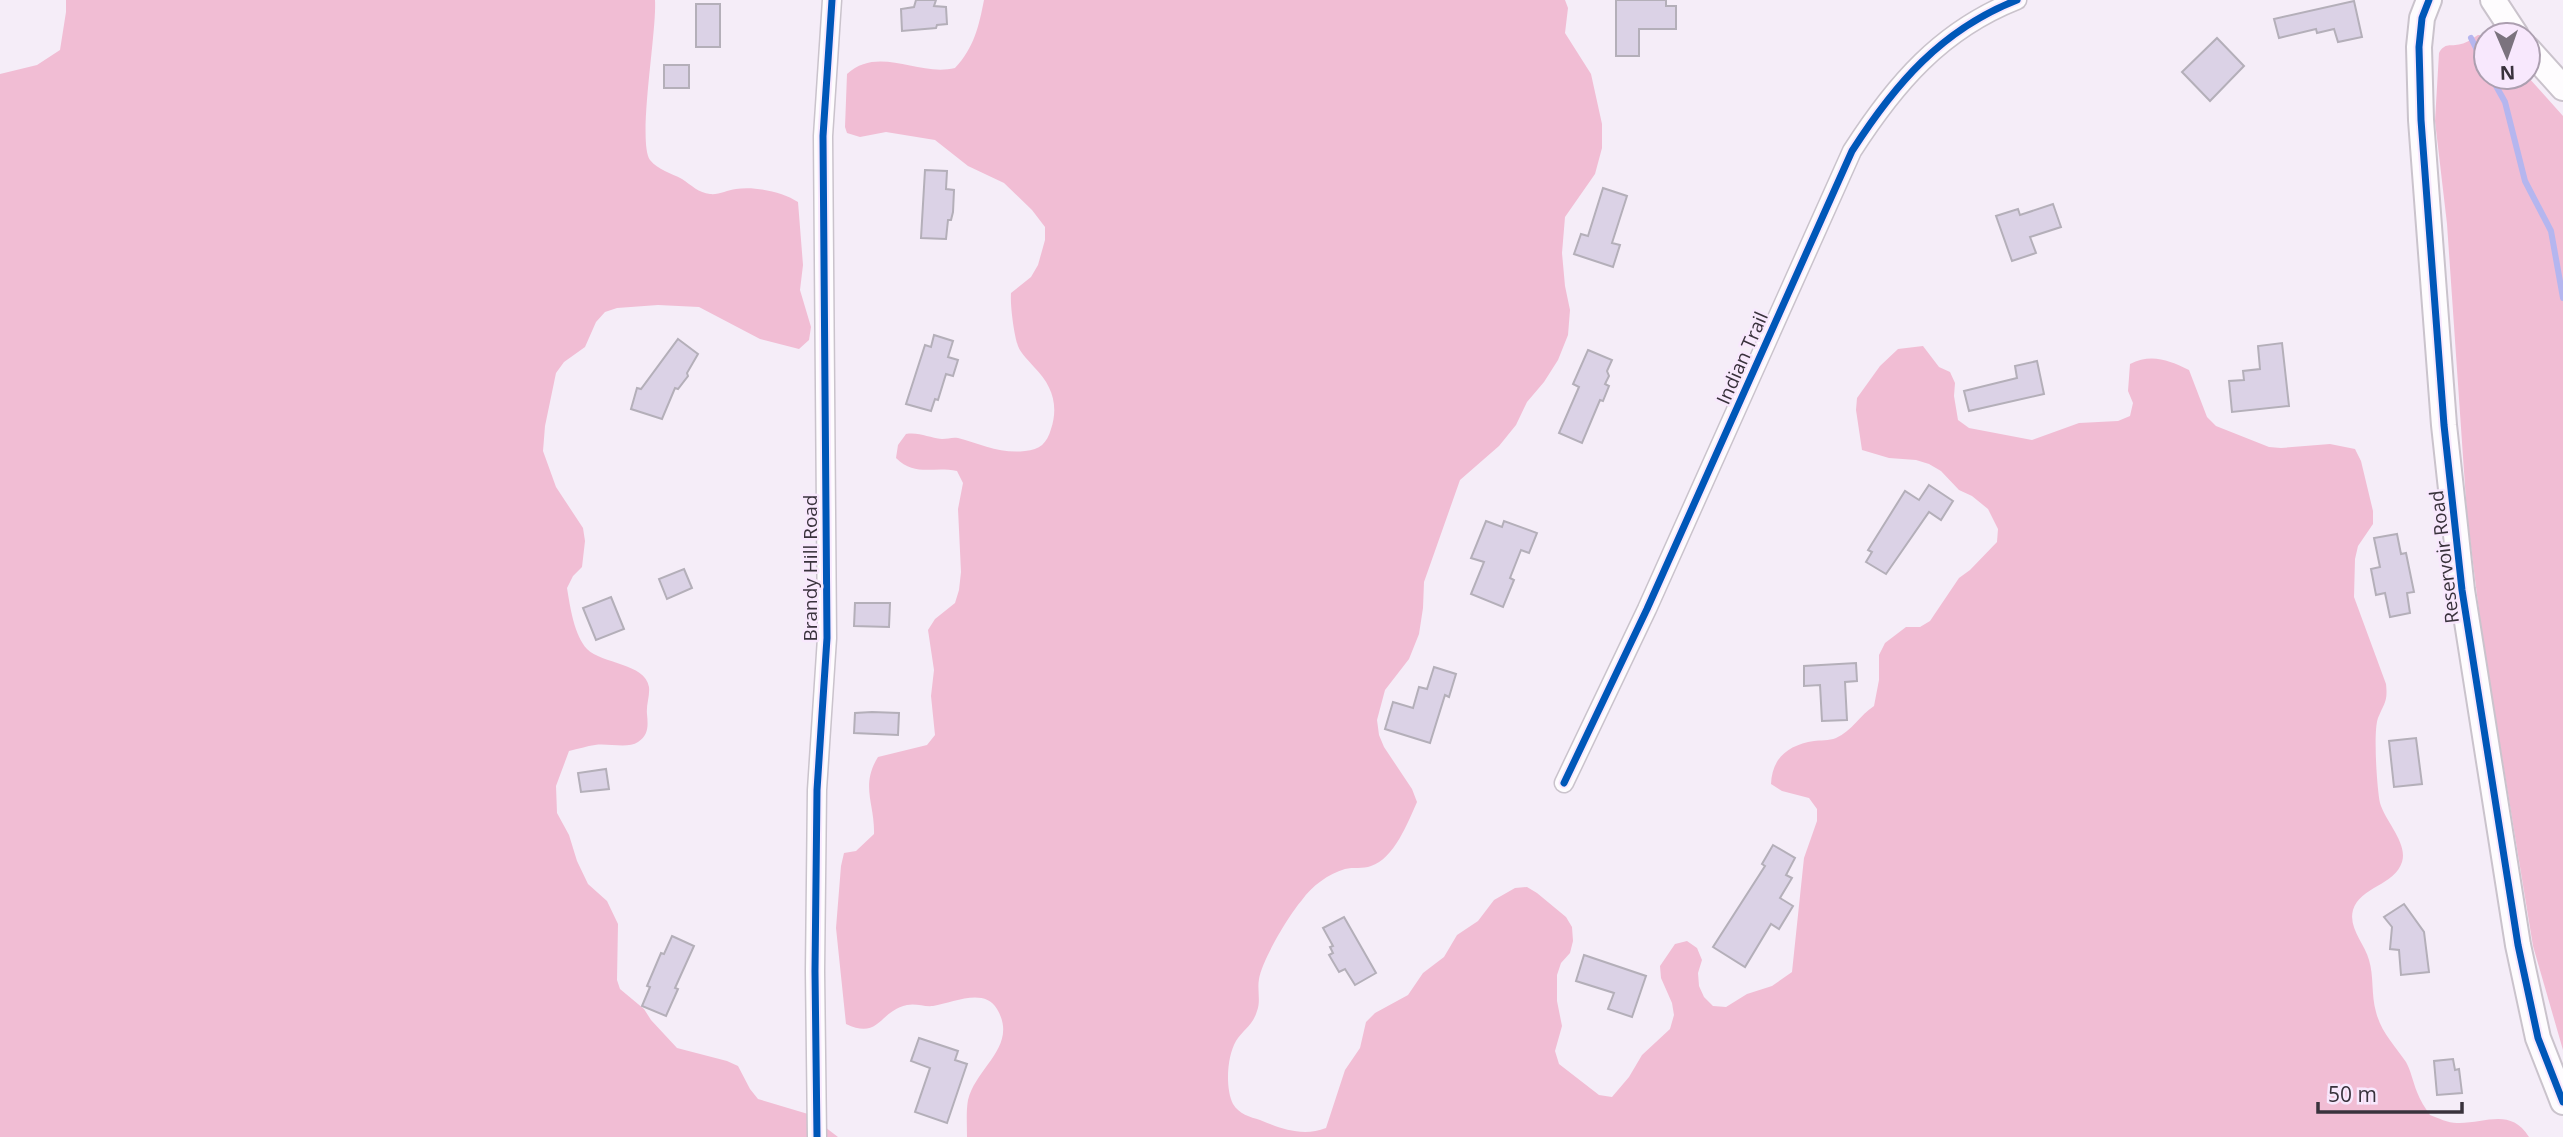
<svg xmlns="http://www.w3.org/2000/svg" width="2563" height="1137" viewBox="0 0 2563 1137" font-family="'Open Sans',sans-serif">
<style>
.forest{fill:#f1bdd4}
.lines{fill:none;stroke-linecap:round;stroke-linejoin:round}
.stream{stroke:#b5b6ef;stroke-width:6}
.building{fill:#dbd2e6;stroke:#b4afb9;stroke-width:2}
.street-casing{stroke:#cac3cc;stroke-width:21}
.secondary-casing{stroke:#cac3cc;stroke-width:28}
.street{stroke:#fefcfe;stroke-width:18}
.secondary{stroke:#fefcfe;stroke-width:24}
.cycleway-casing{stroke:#f8e8fd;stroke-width:11}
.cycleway{stroke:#0057b8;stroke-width:7}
.labels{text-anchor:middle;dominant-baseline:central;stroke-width:5;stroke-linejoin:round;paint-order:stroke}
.street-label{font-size:19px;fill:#39323c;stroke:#f8e8fd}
</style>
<rect width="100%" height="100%" fill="#f5edf8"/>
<g class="forest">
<path d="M 66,0 L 655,0 C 657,32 637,141 650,160 C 658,170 671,173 682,179 C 691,185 699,193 710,194 C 719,195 727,190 736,189 C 755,186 783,192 798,202 L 803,265 L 800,290 L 811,327 L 809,340 L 799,349 L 760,339 L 699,307 L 658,305 L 617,308 L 605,312 L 596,322 L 585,347 L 564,362 L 556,373 L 545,426 L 543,451 L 556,487 L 583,528 L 585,541 L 582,567 L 573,576 L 567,588 C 570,606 574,635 587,649 C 602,664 645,663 649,687 C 650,696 646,705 647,714 C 648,725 649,735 638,742 C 628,749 608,743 595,745 C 587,746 578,749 569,751 L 556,786 L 557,813 L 569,835 L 577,861 L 588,884 L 607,901 L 618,924 L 617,980 L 620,989 L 644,1009 L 651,1020 L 677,1048 L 727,1061 L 738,1066 L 750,1089 L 758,1099 L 808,1114 L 838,1137 L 0,1137 L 0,74 L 37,65 L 60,50 L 66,12 Z"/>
<path d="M 984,0 L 1565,0 L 1568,8 L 1565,33 L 1591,74 L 1602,124 L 1602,148 L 1595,174 L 1565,217 L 1562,253 L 1565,286 L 1570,310 L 1568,335 L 1558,360 L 1544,382 L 1527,402 L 1516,425 L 1499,446 L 1460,480 L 1424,582 L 1423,608 L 1419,634 L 1409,659 L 1385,690 L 1377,720 L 1379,735 L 1384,747 L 1412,789 L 1417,802 C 1408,822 1394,859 1371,866 C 1363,869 1353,867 1345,869 C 1328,874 1312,886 1302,900 C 1289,915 1262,960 1259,979 C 1257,990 1261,1001 1257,1011 C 1253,1025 1243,1030 1236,1041 C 1227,1056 1225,1088 1233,1104 C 1239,1114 1250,1117 1260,1120 C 1282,1129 1303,1137 1326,1128 L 1345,1070 L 1360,1048 L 1366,1022 L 1375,1013 L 1408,995 L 1423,973 L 1444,957 L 1457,935 L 1478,921 L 1494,900 L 1515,888 L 1527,887 L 1537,893 L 1566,917 L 1572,927 L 1573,941 L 1570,953 L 1561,963 L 1557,975 L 1557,1001 L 1562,1026 L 1555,1051 L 1559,1064 L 1599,1095 L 1612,1097 L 1629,1077 L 1642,1055 L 1670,1029 L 1674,1015 L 1672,1003 L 1661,978 L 1660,966 L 1675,944 L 1687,941 L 1697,948 L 1702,960 L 1698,973 L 1699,986 L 1704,997 L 1713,1006 L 1726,1007 L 1747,994 L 1772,986 L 1792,972 L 1804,858 L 1817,821 L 1817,809 L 1809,798 L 1782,791 L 1771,784 C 1772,758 1788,745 1814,741 C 1820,740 1829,741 1836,738 C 1852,731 1860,715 1874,706 L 1879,680 L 1879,655 L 1885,643 L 1906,627 L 1920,627 L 1930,621 L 1959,578 L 1970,570 L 1997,542 L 1998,529 L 1988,509 L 1972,496 L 1959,490 L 1941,471 L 1929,464 L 1916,460 L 1889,458 L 1862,450 L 1856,410 L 1857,398 L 1880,366 L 1898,349 L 1923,346 L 1939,367 L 1950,372 L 1955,383 L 1954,396 L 1958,420 L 1969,428 L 2032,440 L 2079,423 L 2118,421 L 2130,416 L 2133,403 L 2128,391 L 2130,364 C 2151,353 2169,360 2189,370 L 2207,417 L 2216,426 L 2269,447 L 2281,448 L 2330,444 L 2355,449 L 2361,461 L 2373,511 L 2373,524 L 2358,546 L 2355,559 L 2354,597 L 2386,684 C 2388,702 2384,703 2378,718 C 2373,732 2377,789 2380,803 C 2385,821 2408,843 2402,862 C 2395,885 2360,887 2353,910 C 2348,928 2365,944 2369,960 C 2374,976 2371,995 2376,1012 C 2381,1032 2395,1046 2406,1062 C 2411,1071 2413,1082 2417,1092 C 2420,1100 2425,1108 2430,1115 C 2438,1118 2448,1123 2457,1123 C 2485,1124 2510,1107 2529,1137 L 967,1137 C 967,1125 966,1111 968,1100 C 976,1067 1019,1046 997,1009 C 984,987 953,1003 933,1006 C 924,1007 916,1003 907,1005 C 879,1011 880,1040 846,1024 L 836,928 L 841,866 L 844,853 L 856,851 L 874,834 C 875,804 860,786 878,757 L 927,745 L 935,735 L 931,696 L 934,670 L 928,630 L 935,619 L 955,603 L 959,590 L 961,572 L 958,509 L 963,483 L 957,471 C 933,466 915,477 896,458 L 898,445 L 906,434 C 920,432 929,438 942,439 C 948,439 952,437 958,438 C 980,444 1001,454 1025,451 C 1040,450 1047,443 1051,429 C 1059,405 1052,385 1034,367 C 1029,361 1021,354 1018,346 C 1014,335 1010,305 1011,293 L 1031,277 L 1038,265 L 1045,240 L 1045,227 L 1032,210 L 1004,183 L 968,166 L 935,140 L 886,132 L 860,137 L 847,133 L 845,127 L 847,74 C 879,45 918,77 955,68 C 974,48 979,26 984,0 Z"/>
<path d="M 2478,35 L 2486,35 L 2486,77 L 2528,77 L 2563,116 L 2563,1050 L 2533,946 L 2482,635 L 2467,515 L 2447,224 L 2435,121 L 2439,53 C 2445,42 2450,47 2461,44 C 2467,43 2473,38 2478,35 Z"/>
</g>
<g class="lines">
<g class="stream">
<polyline points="2471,38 2486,68"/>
<polyline points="2491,77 2505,102 2525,181 2551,231 2563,298"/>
</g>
</g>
<g class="building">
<polygon points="916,0 936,0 934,6 946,7 947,24 937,25 936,28 902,31 901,9 914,7"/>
<polygon points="1616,0 1666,0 1666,6 1676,6 1676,29 1639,29 1639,56 1616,56"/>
<polygon points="2354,1 2362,37 2338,42 2334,29 2317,33 2316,29 2279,38 2274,19"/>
<rect x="696" y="4" width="24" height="43"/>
<polygon points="2217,38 2244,66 2210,101 2182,72"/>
<rect x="664" y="65" width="25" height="23"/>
<polygon points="925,170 947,171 946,189 954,190 953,212 951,220 948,220 946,239 921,238"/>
<polygon points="1603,188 1627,196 1612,243 1620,245 1613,267 1574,254 1581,234 1588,236"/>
<polygon points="2053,204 2061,227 2030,237 2036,253 2012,261 1996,216 2018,209 2020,215"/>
<polygon points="934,335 953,341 948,357 958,360 953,376 946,374 938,400 935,399 931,411 906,404 925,345 931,347"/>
<polygon points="678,339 698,354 687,373 688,376 678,389 675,388 662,419 631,409 637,388 641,389"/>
<polygon points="2282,343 2289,406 2232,412 2229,381 2244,380 2243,371 2260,369 2258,346"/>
<polygon points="1588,350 1612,360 1607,371 1609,376 1605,384 1609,386 1603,401 1600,400 1582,443 1559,433 1579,387 1573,384"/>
<polygon points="2037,361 2044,394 1969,411 1964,391 2017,378 2015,366"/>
<polygon points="1929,485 1953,501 1941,520 1929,512 1886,574 1866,562 1872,552 1868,550 1905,491 1919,500"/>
<polygon points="1486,521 1502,527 1504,521 1537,533 1529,553 1521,550 1510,578 1514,580 1503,607 1471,594 1484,562 1471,558"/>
<polygon points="2397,534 2401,554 2406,553 2414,592 2407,593 2410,613 2390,617 2385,593 2376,595 2371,569 2380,567 2374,538"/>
<polygon points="684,569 692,588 667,599 659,579"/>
<polygon points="611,597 624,629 596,640 583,608"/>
<polygon points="855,603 890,603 889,627 854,626"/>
<polygon points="1856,663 1857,681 1845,682 1847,720 1822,721 1820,685 1804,686 1804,666"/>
<polygon points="1434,667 1456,674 1449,697 1445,695 1430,743 1385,729 1393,702 1413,708 1419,687 1427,689"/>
<polygon points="872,712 899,713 898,735 854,733 855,713"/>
<polygon points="2416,738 2422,784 2394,787 2389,741"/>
<polygon points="606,769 609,789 581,792 578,773"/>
<polygon points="1773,845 1795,858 1786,875 1792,878 1780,898 1793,906 1779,929 1771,924 1745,967 1713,947 1765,866 1762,864"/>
<polygon points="2404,904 2424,932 2429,972 2401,975 2399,950 2390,949 2392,927 2384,917"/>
<polygon points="1344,917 1376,973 1355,985 1345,969 1339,972 1329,955 1333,953 1330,947 1333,946 1323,928"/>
<polygon points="672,936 694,946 675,988 678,989 666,1016 642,1006 650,987 647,986 661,953 664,954"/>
<polygon points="1584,955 1646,976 1632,1017 1608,1009 1614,993 1576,981"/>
<polygon points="919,1038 958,1051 955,1060 967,1064 947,1123 915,1112 930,1068 911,1061"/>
<polygon points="2453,1059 2455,1070 2459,1069 2462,1093 2437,1095 2434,1061"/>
</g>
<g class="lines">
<defs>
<g id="street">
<path d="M 1564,783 L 1647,609 L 1852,151 C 1895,84 1941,30 2017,0"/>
<polyline points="817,1137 815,971 817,790 827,638 823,136 832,0"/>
</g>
<g id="secondary">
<polyline points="2429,0 2422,18 2419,47 2421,120 2444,425 2462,590 2518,945 2538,1038 2563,1102"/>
<polyline points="2493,0 2516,35"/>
<polyline points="2528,49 2563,88"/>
</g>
</defs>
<use href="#street" class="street-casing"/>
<use href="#secondary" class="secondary-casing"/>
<use href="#street" class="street"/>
<use href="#secondary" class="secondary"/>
<defs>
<g id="cycleway">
<polyline points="2429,0 2422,18 2419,47 2421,120 2444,425 2462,590 2518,945 2538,1038 2563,1102"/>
<path d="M 1564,783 L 1647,609 L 1852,151 C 1895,84 1941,30 2017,0"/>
<polyline points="817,1137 815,971 817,790 827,638 823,136 832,0"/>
</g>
</defs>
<use href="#cycleway" class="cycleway-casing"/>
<use href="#cycleway" class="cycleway"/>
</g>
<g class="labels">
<g class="street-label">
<text transform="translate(1742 358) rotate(-66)">Indian Trail</text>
<text transform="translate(2444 557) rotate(-97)">Reservoir Road</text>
<text transform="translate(810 568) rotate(-90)">Brandy Hill Road</text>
</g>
</g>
<g transform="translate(2507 56) rotate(178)"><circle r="33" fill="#f8e8fd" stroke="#ac9fb0" stroke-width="2"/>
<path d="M0-5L12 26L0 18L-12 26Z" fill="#7b737e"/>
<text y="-10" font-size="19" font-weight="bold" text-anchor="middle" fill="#39323c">N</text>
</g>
<path d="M2318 1102v10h144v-10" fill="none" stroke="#39323c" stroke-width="3.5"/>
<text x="2328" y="1102" font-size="21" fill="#39323c" stroke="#f8e8fd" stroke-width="5" paint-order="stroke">50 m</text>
</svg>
